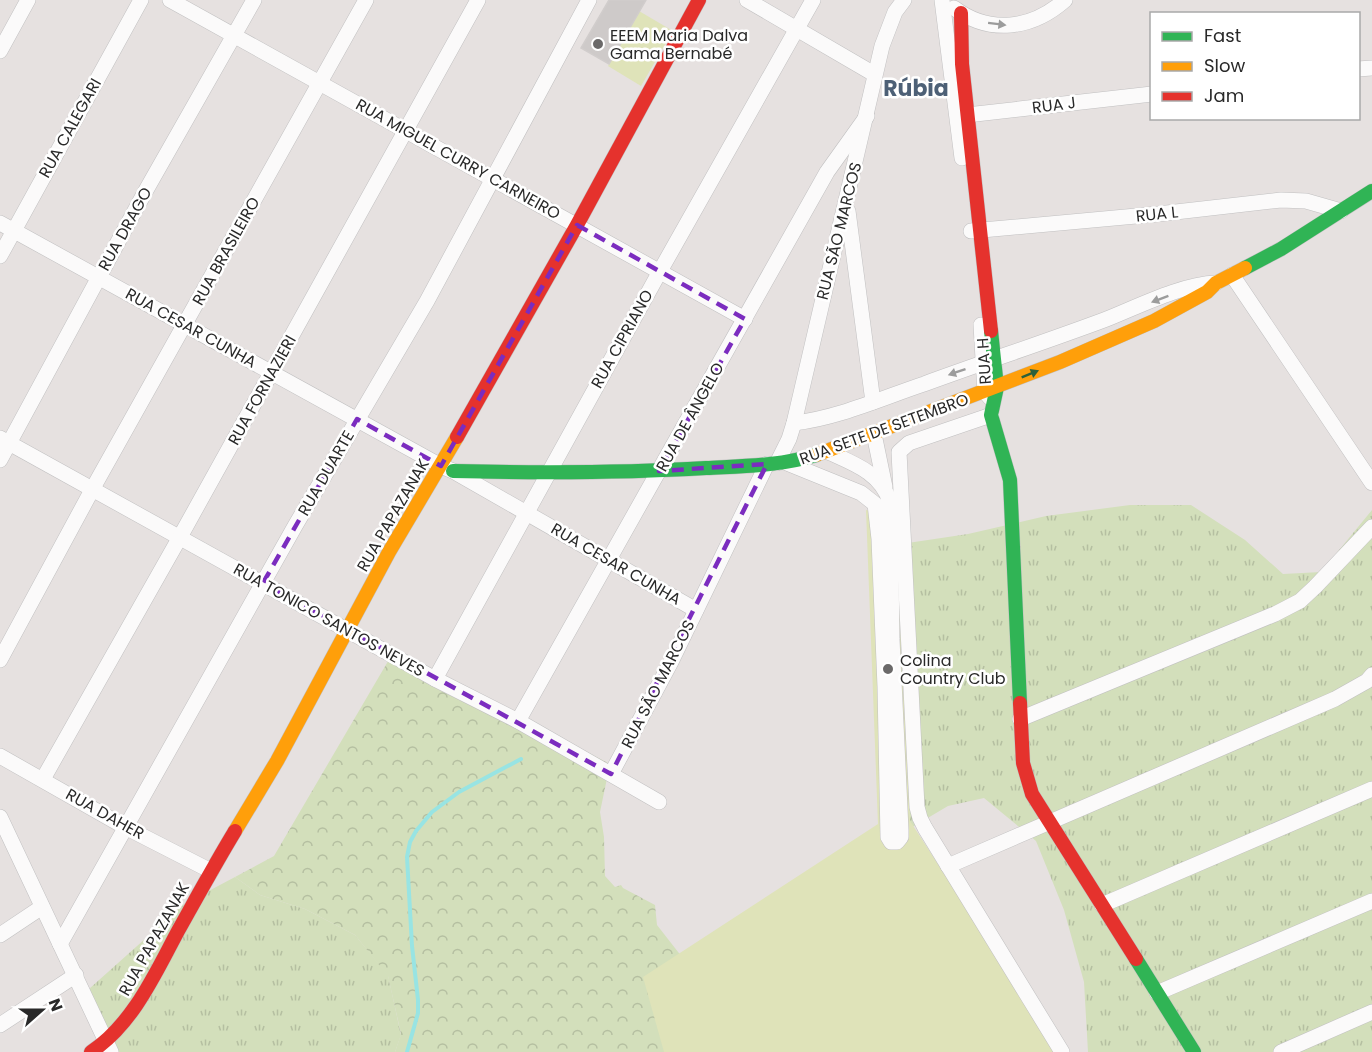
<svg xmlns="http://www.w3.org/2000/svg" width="1372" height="1052" viewBox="0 0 1372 1052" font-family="Poppins,sans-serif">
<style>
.grass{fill:url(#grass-tufts)}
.forest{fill:url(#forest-crowns)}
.pitch{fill:#dfe3b9}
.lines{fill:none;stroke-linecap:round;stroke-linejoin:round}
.stream{stroke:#98e4e3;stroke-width:4}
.building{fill:#cecac9;stroke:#d1cdcc;stroke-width:1.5}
.street-casing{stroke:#c1c0c1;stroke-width:16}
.fast-casing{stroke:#c1c0c1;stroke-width:15}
.slow-casing{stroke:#c1c0c1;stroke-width:15}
.jam-casing{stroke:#c1c0c1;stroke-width:15}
.street{stroke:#fbfafa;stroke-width:15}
.fast{stroke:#30b455;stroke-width:14}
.slow{stroke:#ff9f0a;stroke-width:14}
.jam{stroke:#e5322d;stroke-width:14}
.oneway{fill:#9c9c9c}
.oneway2{fill:#2c613b}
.marked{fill:none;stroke:#7b2cbf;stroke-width:4.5;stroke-dasharray:12 8;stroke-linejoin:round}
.poi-dot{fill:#6b6969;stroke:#fff;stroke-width:2}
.labels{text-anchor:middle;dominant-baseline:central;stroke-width:5;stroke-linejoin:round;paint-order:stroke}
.poi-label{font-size:16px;fill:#292929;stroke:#fff;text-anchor:start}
.street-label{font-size:16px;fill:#292929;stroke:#fff}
.district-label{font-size:22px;font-weight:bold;fill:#4d6076;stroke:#fff}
</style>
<defs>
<pattern id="grass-tufts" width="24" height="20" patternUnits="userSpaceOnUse" patternTransform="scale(1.5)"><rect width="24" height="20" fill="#d3dfbb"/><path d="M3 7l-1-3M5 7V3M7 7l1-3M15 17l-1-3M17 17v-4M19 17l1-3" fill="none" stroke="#b5bfa1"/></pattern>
<pattern id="forest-crowns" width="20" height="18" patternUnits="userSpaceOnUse" patternTransform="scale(1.5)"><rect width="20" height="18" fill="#d3dfbb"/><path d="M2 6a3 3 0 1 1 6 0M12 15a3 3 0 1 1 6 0" fill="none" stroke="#b5bfa1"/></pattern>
</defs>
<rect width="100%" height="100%" fill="#e6e1e0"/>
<g class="grass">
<polygon points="1130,505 1191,505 1245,540 1283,574 1321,572 1372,510 1372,1052 1088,1052 1084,982 1064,910 1036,841 984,798 948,806 904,832 901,544 968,534 1046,516"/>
<polygon points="235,877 260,895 305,909 355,935 388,975 401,1035 395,1052 117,1052 89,989 184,904"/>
</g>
<polygon class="forest" points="394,651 610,764 600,812 604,837 605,876 615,887 621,885 623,888 655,905 657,925 682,957 693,1052 395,1052 401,1034 388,976 355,935 305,909 260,895 235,877 274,856"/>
<g class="pitch">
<polygon points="639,11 673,31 641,86 608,66"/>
<polygon points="866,510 896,517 910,821 1060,1052 664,1052 643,977 878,824"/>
</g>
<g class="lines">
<polyline class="stream" points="407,1052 418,1013 418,1000 412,946 407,857 410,842 416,831 432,812 459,792 521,759"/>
</g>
<polygon class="building" points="609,0 646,0 609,64 581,48"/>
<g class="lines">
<defs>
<g id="street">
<polyline points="170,0 745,319"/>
<polyline points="747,0 874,74"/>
<polyline points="942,0 962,158"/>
<path d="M 954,8 C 990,35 1032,29 1065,0"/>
<polyline points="0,51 28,0"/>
<polyline points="1358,69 1372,68"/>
<polyline points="958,116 1152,94"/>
<polyline points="848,211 873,402"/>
<polyline points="0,223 441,466 453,471 696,610"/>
<polyline points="971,231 1158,214 1281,200 1306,201 1341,211"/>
<polyline points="0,256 141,0"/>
<polyline points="1232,275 1372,483"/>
<polyline points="981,325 985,392 990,398"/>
<polyline points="991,415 909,443 899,452 917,807 920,818 925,828 1062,1052"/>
<path d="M 794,423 C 838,418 882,398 924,384 C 984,362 1045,342 1104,320 C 1137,307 1182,284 1216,283"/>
<polyline points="874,434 885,487"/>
<polyline points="0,438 435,679 518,721 659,802"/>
<polyline points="0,460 145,192 254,0"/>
<polyline points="777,463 789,439 794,423 882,46 895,12 904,0"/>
<path d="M 787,463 L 861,493 L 875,504 L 879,539 L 885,687 L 888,837 L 891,842 L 897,842 L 901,837 L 901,830 L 892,639 L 890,502 C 881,472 852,463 826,451"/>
<polyline points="0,660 93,488 366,0"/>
<polyline points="435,679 659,273 813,0"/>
<polyline points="1020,719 1275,614 1300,601 1315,587 1372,527"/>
<polyline points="518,721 827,172 867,116"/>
<polyline points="0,756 125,827 211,871"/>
<polyline points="611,774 671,662 767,464"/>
<polyline points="43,779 180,537 478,0"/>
<polyline points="0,817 111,1052"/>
<polyline points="948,866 1335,699 1367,681 1372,675"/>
<polyline points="1102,905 1372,789"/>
<polyline points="0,935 42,907"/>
<polyline points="60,944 295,526 427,301 589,0"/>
<polyline points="1157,993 1372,901"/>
<polyline points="0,1025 76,975"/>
<polyline points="1281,1052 1372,1012"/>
</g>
<g id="fast">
<polyline points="1245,268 1281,249 1372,191"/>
<polyline points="991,331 997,387 991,415 1010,480 1020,703"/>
<path d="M 453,471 C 538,473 622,473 706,468 C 743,466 780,466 816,455"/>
<polyline points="1136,959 1194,1052"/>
</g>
<g id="slow">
<polyline points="816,455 1060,362 1154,321 1207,292 1216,283 1245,268"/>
<polyline points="235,831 277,761 389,552 457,437"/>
</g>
<g id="jam">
<polyline points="961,13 962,64 991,331"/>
<polyline points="457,437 577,225 699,0"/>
<polyline points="1020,703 1023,763 1032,794 1136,959"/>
<path d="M 91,1052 C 133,1024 155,974 178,931 C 197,897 215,864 235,831"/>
</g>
</defs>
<use href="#street" class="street-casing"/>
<use href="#fast" class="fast-casing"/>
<use href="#slow" class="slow-casing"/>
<use href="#jam" class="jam-casing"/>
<use href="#street" class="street"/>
<use href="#fast" class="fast"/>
<use href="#slow" class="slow"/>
<use href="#jam" class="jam"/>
</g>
<defs><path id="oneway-solid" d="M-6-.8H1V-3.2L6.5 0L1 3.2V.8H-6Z" transform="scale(1.5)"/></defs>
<g class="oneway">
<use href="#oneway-solid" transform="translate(997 24) rotate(7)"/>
<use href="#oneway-solid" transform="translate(1160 299) rotate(159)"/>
<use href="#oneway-solid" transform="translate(957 372) rotate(161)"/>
</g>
<use class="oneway2" href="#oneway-solid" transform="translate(1030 374) rotate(-22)"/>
<path class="marked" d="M 577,225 L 745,319 L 659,471 L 767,464 L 611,774 L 263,583 L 357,419 L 441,466 Z"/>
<g class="poi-dot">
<circle cx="598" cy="44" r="6"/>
<circle cx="888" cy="669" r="6"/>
</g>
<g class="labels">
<g class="poi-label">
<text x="610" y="35">EEEM Maria Dalva<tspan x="610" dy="18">Gama Bernabé</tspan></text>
<text x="900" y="660">Colina<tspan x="900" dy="18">Country Club</tspan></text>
</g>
<g class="street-label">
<text transform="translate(1054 105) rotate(-7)">RUA J</text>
<text transform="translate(70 128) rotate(-61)">RUA CALEGARI</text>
<text transform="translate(458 159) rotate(29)">RUA MIGUEL CURRY CARNEIRO</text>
<text transform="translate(1157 214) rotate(-6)">RUA L</text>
<text transform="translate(125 229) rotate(-61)">RUA DRAGO</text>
<text transform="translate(839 231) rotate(-76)">RUA SÃO MARCOS</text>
<text transform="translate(226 251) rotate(-61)">RUA BRASILEIRO</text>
<text transform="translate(191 328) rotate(29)">RUA CESAR CUNHA</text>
<text transform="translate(622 339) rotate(-61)">RUA CIPRIANO</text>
<text transform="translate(984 361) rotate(-94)">RUA H</text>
<text transform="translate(262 390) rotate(-61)">RUA FORNAZIERI</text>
<text transform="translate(690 417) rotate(-61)">RUA DE ÂNGELO</text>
<text transform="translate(884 429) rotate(-20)">RUA SETE DE SETEMBRO</text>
<text transform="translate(326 473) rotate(-60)">RUA DUARTE</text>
<text transform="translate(393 515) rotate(-60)">RUA PAPAZANAK</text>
<text transform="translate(616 564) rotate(30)">RUA CESAR CUNHA</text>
<text transform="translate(329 620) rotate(29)">RUA TONICO SANTOS NEVES</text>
<text transform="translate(658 684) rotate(-63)">RUA SÃO MARCOS</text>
<text transform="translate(105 814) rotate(29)">RUA DAHER</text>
<text transform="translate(154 939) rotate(-61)">RUA PAPAZANAK</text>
</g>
<g class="district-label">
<text x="916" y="88">Rúbia</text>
</g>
</g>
<rect x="1150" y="12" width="210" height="108" fill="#ffffff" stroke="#a9a9a9" stroke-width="1.5"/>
<rect x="1162" y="32" width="30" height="9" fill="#30b455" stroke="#a9a9a9" stroke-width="1.5"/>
<text x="1204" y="42" font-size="18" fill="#292929">Fast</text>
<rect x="1162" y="62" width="30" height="9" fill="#ff9f0a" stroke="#a9a9a9" stroke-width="1.5"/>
<text x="1204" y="72" font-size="18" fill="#292929">Slow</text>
<rect x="1162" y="92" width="30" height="9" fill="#e5322d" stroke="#a9a9a9" stroke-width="1.5"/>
<text x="1204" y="102" font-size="18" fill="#292929">Jam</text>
<g transform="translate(42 1010) rotate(69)" stroke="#ffffff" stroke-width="4.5" paint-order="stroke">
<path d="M0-4.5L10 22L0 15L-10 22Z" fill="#292929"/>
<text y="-9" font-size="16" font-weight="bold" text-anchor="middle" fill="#292929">N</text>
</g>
</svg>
